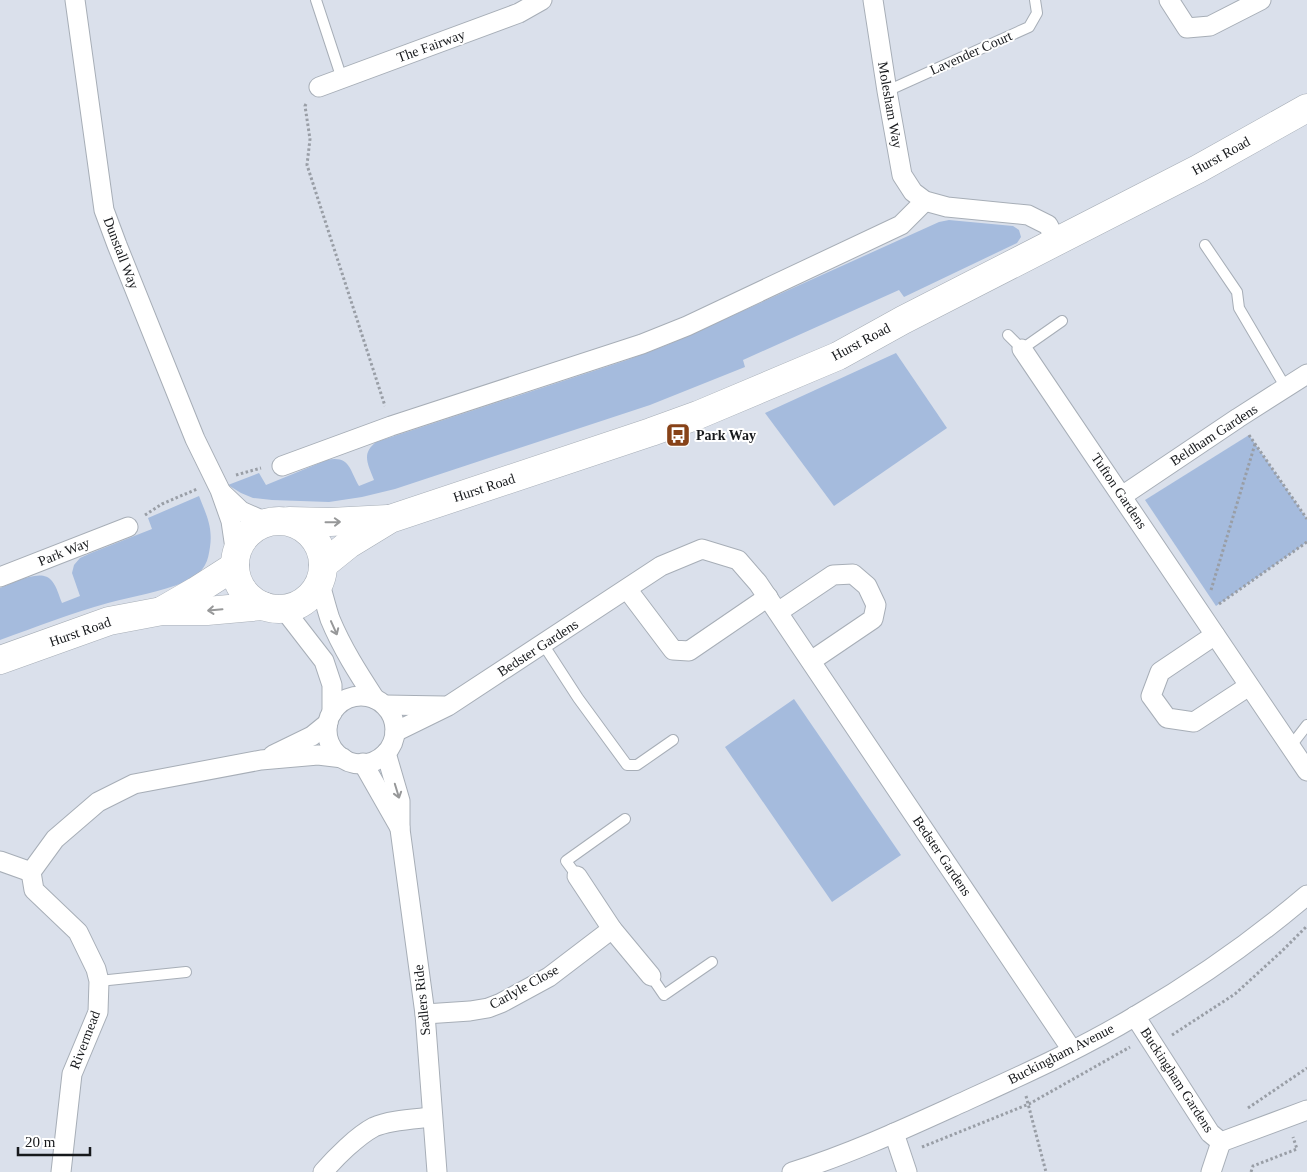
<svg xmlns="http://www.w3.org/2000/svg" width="1307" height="1172" viewBox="0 0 1307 1172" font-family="Georgia,serif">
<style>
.green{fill:#a5bbdd}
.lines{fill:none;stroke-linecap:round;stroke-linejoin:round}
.service-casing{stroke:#a7aeb7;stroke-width:12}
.minor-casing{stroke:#a7aeb7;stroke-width:21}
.primary-casing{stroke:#a7aeb7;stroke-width:29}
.path{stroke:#999ea6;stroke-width:3;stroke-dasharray:2.5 2.5;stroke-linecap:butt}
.service{stroke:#fff;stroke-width:10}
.minor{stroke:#fff;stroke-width:19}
.primary{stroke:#fff;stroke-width:28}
.oneway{stroke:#979899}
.labels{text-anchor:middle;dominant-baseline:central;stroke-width:4;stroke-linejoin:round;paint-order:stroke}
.street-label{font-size:14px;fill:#17191c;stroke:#fff}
.poi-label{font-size:14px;font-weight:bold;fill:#17191c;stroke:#fff;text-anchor:start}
</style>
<rect width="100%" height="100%" fill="#dae0eb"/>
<g class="green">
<path d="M 949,220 L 1013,226 L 1019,230 L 1021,237 L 1017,243 L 904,297 L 899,290 L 743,360 L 745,367 L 650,405 L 395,489 L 362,497 L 329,502 L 272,500 L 253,498 L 241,493 L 228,485 L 259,473 L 266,485 L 327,460 C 350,455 350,471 359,486 L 374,480 C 368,464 361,454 376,442 L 627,360 L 667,345 L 939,222 Z"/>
<polygon points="896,353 947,428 834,506 765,413"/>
<polygon points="1249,435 1307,519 1307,542 1216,606 1145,500"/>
<path d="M 199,496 C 206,514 213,527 210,547 C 209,553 208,560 205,565 C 201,573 192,578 185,582 C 160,592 134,596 108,603 C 71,613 36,627 0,640 L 0,588 C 13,583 42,567 52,581 C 57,587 59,596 62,603 L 80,596 L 72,573 L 74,565 L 80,558 L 91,553 L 152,529 L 148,518 Z"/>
<polygon points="794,699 901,855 832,902 725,747"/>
</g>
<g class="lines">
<defs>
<g id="service">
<polyline points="316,0 342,79"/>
<polyline points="887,91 1029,27 1037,13 1035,0"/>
<polyline points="1205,245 1237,292 1239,308 1286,388"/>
<polyline points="1008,335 1022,349 1062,321"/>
<polyline points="543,644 578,698 627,765 637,765 673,740"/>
<polyline points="1290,747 1307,725"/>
<polyline points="577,876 566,861 625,819"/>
<polyline points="651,976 664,995 712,962"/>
<polyline points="99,981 186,972"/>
</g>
<g id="minor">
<polyline points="75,0 104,210 117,245 195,439 220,490 231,521 236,555"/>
<polyline points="873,0 887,91 902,175 913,192 925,201 947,207 1028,215 1048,225 1057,242"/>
<polyline points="1169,0 1187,28 1210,26 1261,0"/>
<polyline points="319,87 519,13 542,0"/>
<polyline points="1022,349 1307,771"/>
<polyline points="282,466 391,426 642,344 687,326 901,225 925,201"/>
<polyline points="222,493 241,511 266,522"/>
<polyline points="1122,496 1238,418 1307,374"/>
<polyline points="0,577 128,527"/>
<path d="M 319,581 C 323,594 326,607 330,619 C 342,648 358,673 375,699"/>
<polyline points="627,589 673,650 689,651 768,597"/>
<polyline points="283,608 324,661 332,685 332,713"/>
<polyline points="778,612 833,575 853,574 867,586 876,605 873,619 811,661"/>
<polyline points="1215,635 1160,672 1151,696 1167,718 1194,722 1249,686"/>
<circle cx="361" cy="730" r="34"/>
<polyline points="385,705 444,706"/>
<polyline points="395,732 448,706 661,566 702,549 738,560 758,583 1072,1050"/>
<polyline points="386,753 400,801 400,829 425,1014 437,1172"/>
<polyline points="273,755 312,736 328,723"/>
<polyline points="363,763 400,828"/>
<polyline points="0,861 31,872"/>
<polyline points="577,876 612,929 651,976"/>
<polyline points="425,1014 470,1011 488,1008 501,1003 549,977 612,929"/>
<polyline points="1135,1016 1210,1133 1221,1142 1307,1110"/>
<polyline points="894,1133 907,1172"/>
<polyline points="61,1172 72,1074 98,1012 99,981 96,969 78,932 34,890 31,872 55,839 98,802 134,784 261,760 318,755 343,758"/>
<path d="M 323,1172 C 335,1158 357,1136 374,1127 C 389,1120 415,1119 432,1117"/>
<path d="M 792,1172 C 850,1154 906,1128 961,1103 C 1020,1076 1081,1049 1137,1015 C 1197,980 1254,940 1307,895"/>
<polyline points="1211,1172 1221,1142"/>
</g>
<g id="primary">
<polyline points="289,521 330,522 388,519"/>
<circle cx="279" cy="565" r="44"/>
<polyline points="323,565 349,544 390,519 651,432 698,415 838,356 903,320 1198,169 1307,108"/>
<polyline points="163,610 196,591 235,566"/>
<polyline points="0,660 109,621 162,611 207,611 263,606"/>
</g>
</defs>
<use href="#service" class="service-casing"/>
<use href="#minor" class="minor-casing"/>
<use href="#primary" class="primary-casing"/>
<g class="path">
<polyline points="306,104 305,106 310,139 307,165 385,406"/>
<polyline points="1249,435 1307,519"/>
<polyline points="236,475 261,468"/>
<polyline points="145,515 162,504 197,489"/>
<polyline points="1211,590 1255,444"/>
<polyline points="1219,604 1307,542"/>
<polyline points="1172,1035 1235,994 1282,951 1307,926"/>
<polyline points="1026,1096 1046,1172"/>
<polyline points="1248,1108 1307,1068"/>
<polyline points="922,1147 1029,1104 1130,1047"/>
<polyline points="1251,1172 1253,1166 1297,1149 1293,1137"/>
</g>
<use href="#service" class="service"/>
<use href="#minor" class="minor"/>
<use href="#primary" class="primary"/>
</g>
<defs><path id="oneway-shaft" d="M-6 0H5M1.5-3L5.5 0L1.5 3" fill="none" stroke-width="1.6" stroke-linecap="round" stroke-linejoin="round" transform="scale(1.25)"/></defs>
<g class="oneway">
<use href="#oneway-shaft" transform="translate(333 522) rotate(-1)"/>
<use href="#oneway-shaft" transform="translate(215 610) rotate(175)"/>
<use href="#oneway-shaft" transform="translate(334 628) rotate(66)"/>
<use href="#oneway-shaft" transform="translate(397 791) rotate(73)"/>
</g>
<defs>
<symbol id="bus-square" viewBox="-11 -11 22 22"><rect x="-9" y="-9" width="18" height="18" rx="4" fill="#874218" stroke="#fff"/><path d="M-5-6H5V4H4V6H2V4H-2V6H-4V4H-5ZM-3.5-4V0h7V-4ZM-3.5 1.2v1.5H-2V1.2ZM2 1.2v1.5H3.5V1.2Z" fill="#fff"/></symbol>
</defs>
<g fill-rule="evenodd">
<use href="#bus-square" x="664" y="421" width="28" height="28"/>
</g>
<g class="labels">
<g class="street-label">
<text transform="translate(431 46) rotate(-20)">The Fairway</text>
<text transform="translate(971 53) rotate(-24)">Lavender Court</text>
<text transform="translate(890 105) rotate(80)">Molesham Way</text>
<text transform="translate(1221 156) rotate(-29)">Hurst Road</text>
<text transform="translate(121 253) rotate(69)">Dunstall Way</text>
<text transform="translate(861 342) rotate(-28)">Hurst Road</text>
<text transform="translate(1214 435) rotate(-33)">Beldham Gardens</text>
<text transform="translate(484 488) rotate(-18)">Hurst Road</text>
<text transform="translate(1119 491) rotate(56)">Tufton Gardens</text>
<text transform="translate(64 552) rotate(-22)">Park Way</text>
<text transform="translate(80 632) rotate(-19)">Hurst Road</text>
<text transform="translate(538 648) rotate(-33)">Bedster Gardens</text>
<text transform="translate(942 856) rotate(56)">Bedster Gardens</text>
<text transform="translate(524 987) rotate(-29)">Carlyle Close</text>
<text transform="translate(422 1000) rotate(-96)">Sadlers Ride</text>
<text transform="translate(85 1040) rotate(-69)">Rivermead</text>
<text transform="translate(1061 1054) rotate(-27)">Buckingham Avenue</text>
<text transform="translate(1177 1080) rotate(57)">Buckingham Gardens</text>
</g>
<g class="poi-label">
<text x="696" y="435">Park Way</text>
</g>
</g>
<path d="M18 1147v8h72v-8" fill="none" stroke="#17191c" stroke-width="2.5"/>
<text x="25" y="1147" font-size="15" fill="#17191c" stroke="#ffffff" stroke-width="4" paint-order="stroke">20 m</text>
</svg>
